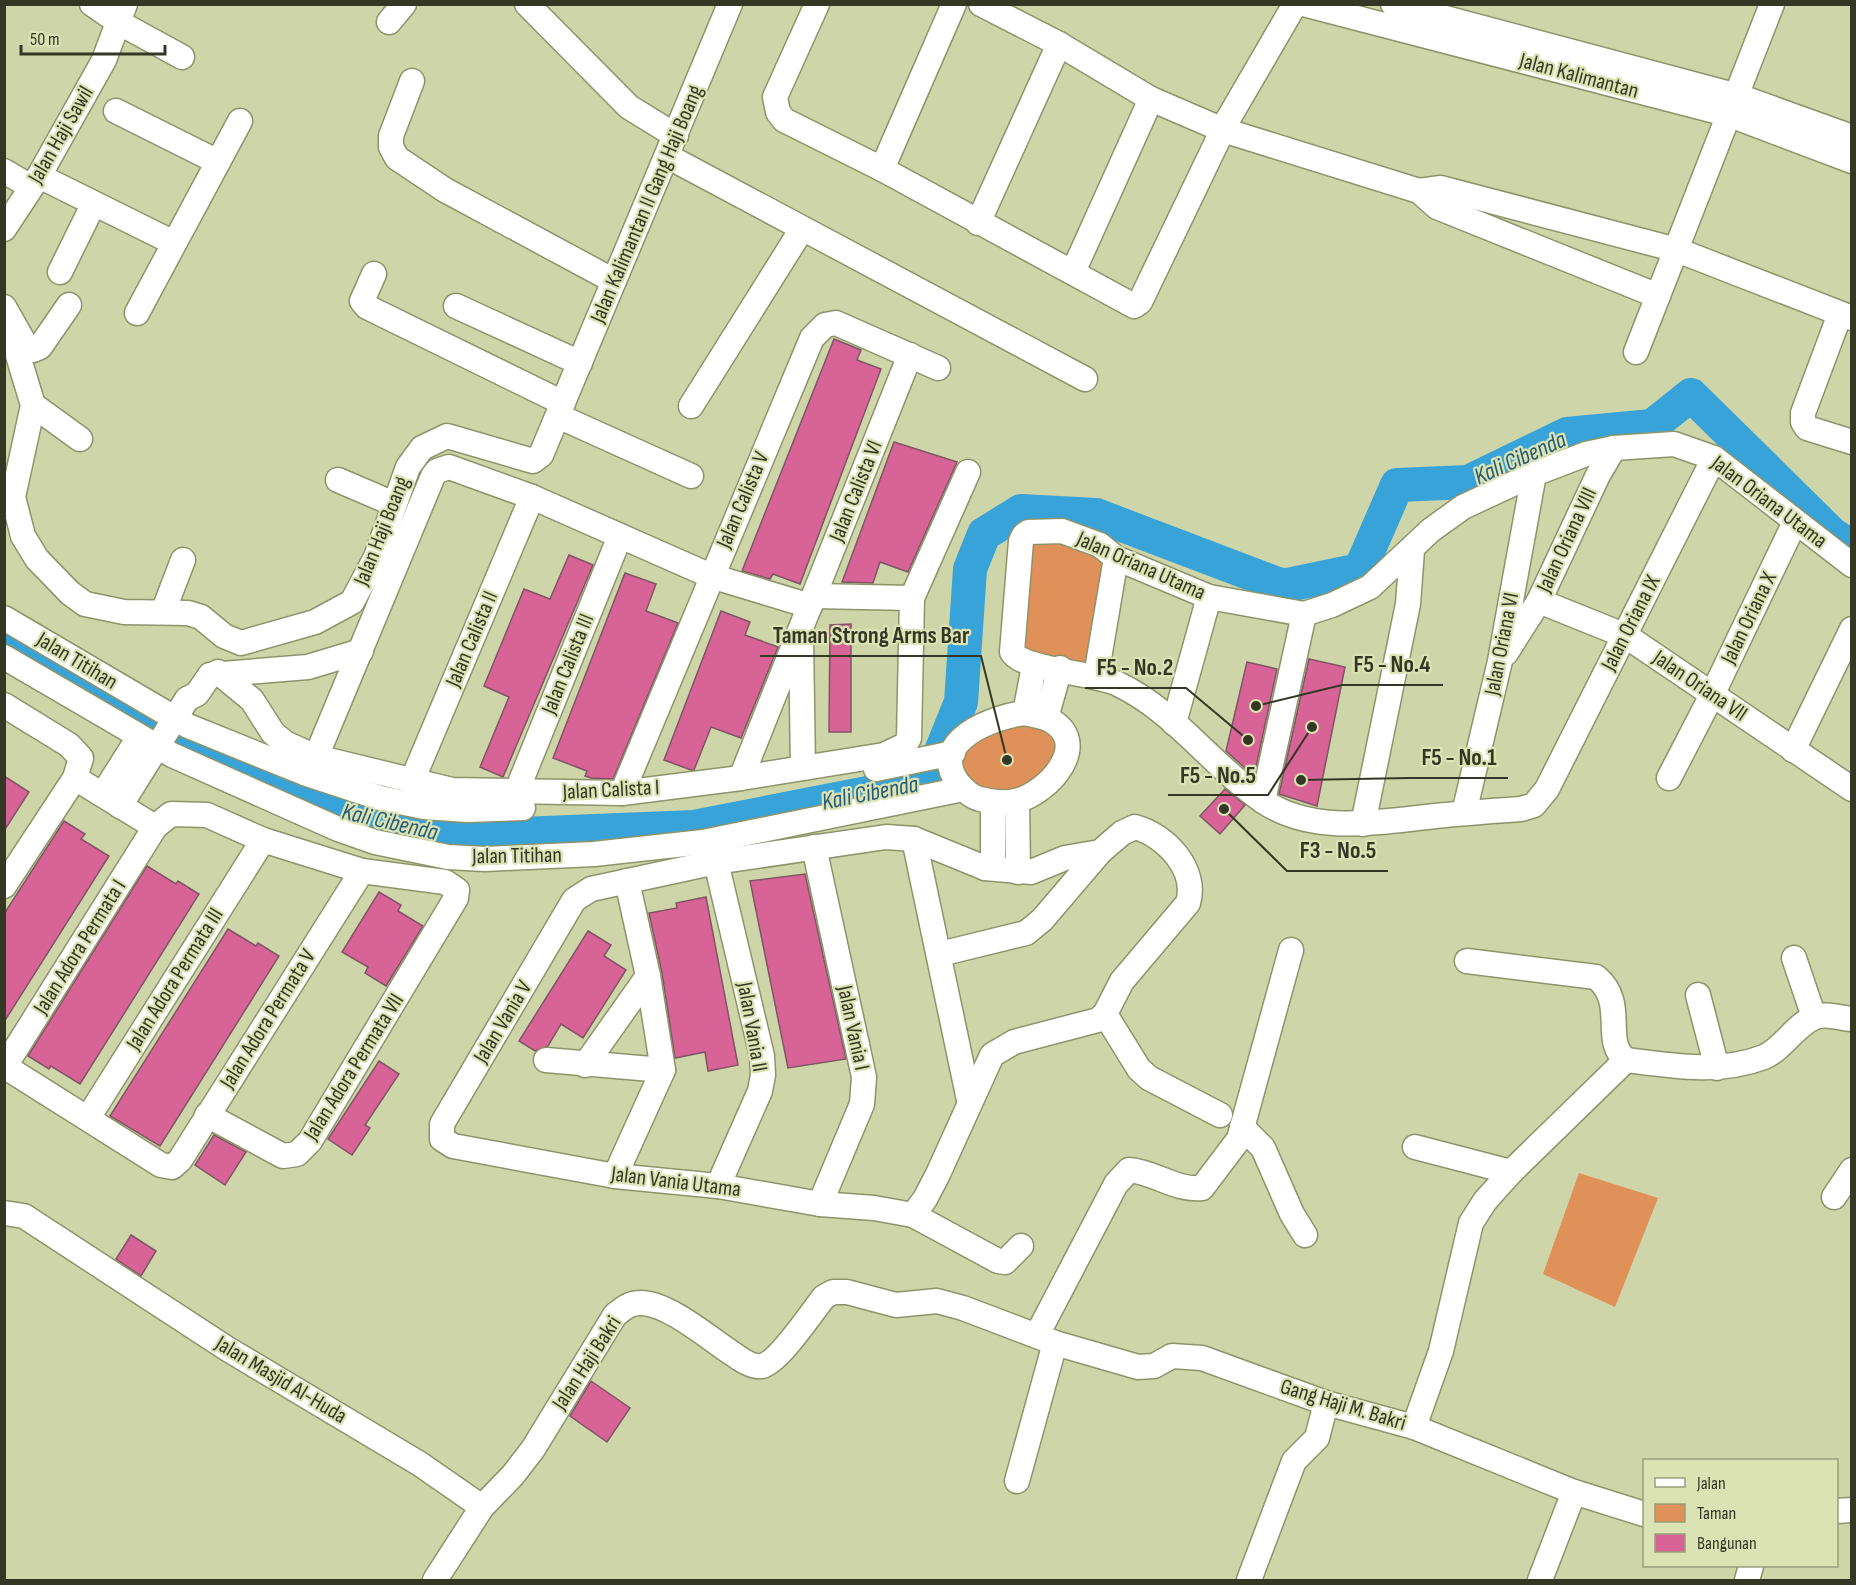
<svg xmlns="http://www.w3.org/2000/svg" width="1856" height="1585" viewBox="0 0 1856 1585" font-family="'Sofia Sans Condensed',sans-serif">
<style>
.green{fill:#e09159}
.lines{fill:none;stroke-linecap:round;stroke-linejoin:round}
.river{stroke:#37a3d8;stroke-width:34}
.building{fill:#d86497;stroke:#7f5565;stroke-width:1.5}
.minor-casing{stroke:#8e9469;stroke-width:27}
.minor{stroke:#fff;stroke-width:24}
.labels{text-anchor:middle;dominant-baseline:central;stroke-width:4.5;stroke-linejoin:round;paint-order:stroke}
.street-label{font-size:22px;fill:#353725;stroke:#dbe2b4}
.water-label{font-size:24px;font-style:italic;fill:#245b77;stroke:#dbe2b4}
.leader{fill:none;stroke:#353725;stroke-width:2}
.callout-dot{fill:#353725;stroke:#dbe2b4;stroke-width:2}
.callout-label{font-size:24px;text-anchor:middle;font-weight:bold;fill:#353725;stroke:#dbe2b4;stroke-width:4.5;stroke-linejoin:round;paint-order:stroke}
</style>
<rect width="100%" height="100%" fill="#ced5a8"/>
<g class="green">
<polygon points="1062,535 1113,559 1093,672 1021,657 1026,537"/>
<polygon points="1025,713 1065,740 1059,773 1005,802 952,766 955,754"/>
<polygon points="1579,1173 1658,1198 1615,1307 1543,1274"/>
</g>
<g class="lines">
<polyline class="river" points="4,642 150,725 349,817 446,837 694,827 929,781 961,702 970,569 984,534 1021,511 1096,515 1283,586 1360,570 1397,485 1468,482 1567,434 1652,426 1691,395 1832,534 1852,547"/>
</g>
<g class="building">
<polygon points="834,339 861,350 857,360 881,369 800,584 773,574 770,579 742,571"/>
<polygon points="894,442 957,462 908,572 880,562 873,583 842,582"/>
<polygon points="569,555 593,565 503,777 480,767 509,697 484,686 524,589 550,599"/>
<polygon points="625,573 656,584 646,611 678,623 613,779 591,778 585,776 587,771 553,758"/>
<polygon points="721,611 750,622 745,635 778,647 741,738 711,727 694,770 691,770 664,760"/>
<polygon points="851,624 851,732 829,732 830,625"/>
<polygon points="1309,659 1345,667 1317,806 1279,794"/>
<polygon points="1247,662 1277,669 1254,776 1226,751"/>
<polygon points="4,776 29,792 4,831"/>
<polygon points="1225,789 1245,805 1220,834 1200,816"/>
<polygon points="64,821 85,834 81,839 109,856 4,1022 4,914"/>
<polygon points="147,866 176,884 178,881 199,894 80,1084 51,1066 49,1069 28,1056"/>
<polygon points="805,874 846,1059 788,1068 750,881"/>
<polygon points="379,892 401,905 398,911 423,926 386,986 365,973 368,967 342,952"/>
<polygon points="706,897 738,1065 708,1071 705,1052 675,1058 662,973 649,913 677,908 676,903"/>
<polygon points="228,929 256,946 258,943 279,956 160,1146 110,1116"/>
<polygon points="588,931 611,945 604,956 626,970 583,1038 561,1024 548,1046 535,1051 519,1041"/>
<polygon points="379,1061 399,1074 365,1125 370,1128 352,1155 328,1139"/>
<polygon points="214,1135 246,1152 225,1185 195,1165"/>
<polygon points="131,1235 156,1251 141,1276 116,1259"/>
<polygon points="591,1381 630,1408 607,1442 570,1416"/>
</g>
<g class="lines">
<defs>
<g id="minor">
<polyline points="92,4 118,22 182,57"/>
<polyline points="527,4 629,107 676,136"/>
<polyline points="817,4 775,97 778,112 784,120 882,169 1134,306 1140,302 1227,121 1295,4"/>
<polyline points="981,4 1059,44 1151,99 1223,130 1419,191 1437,207 1658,296"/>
<polyline points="1303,4 1730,115 1852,161"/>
<polyline points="1393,4 1738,96 1852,137"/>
<polyline points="389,22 404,4"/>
<polyline points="412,81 391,136 391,147 397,158 445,190 614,281"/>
<polyline points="116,111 218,162"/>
<polyline points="667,156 1085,379"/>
<polyline points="882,169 954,4"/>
<polyline points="4,171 31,187"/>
<polyline points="39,176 174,243"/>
<polyline points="1419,191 1441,188 1677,250 1852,318"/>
<polyline points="978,223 1059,44"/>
<polyline points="4,229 39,176 104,60 125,4"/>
<polyline points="60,272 93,205"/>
<polyline points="1073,272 1151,99"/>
<polyline points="374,274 362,301 367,307 563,403"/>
<polyline points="456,306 580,363"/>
<polyline points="4,307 26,346 33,350 40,347 69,305"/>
<polyline points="137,313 240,121"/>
<polyline points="1840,314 1803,413 1803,422 1807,428 1852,442"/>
<polyline points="4,329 16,349 33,405 13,497 23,536 37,559 70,593 85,604 124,612 188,613 201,617 224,636 241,643 315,622 352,602 376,557 408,467 422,448 447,436 533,461 541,455 730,4"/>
<polyline points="1636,352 1772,4"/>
<polyline points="33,405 80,439"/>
<polyline points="691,406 802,229"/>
<polyline points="558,416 691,476"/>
<path d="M 1714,458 L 1547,789 L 1534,805 L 1521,809 C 1492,811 1464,813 1435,816 C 1379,822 1313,835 1263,801 C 1212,766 1175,711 1118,684 C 1093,672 1024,671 1012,652 L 1021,541 L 1024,535 L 1028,532 L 1062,531 L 1100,545 L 1116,558 L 1209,597 L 1304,614 L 1332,605 L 1370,587 L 1431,530 L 1463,507 L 1534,474 L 1586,454 L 1614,448 L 1674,444 L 1714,458 L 1852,565"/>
<polyline points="338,480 394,504"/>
<polyline points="814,596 912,598"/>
<polyline points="1539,601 1626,636 1852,789"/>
<polyline points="163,612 183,560"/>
<polyline points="4,618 188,726 304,773 380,798 424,807 468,810 523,808"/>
<polyline points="801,638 803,768"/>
<polyline points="1506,653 1539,601 1598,475 1614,448"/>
<polyline points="4,657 172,755 338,829 375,842 448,857 485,859 594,854 703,842 963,789"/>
<polyline points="218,672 252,700 273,733 285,743 316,757 452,790 622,793 741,778 884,755 905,745 909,738 912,598 968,472"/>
<polyline points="1096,676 1116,558"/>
<polyline points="4,705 69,745 81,758 75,778 4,886"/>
<path d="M 1025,713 C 1033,715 1041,716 1048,719 C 1094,742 1049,793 1016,801 C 1004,804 992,802 980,799 C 971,797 964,790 958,783 C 927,741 995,716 1025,713 Z"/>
<polyline points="1025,713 1034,666"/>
<polyline points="1046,718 1060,668"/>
<polyline points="1174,723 1209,597"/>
<polyline points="1793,750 1852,629"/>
<polyline points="316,757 433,476 437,471 449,467 532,497 711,576 810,606"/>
<polyline points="876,769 953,753"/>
<polyline points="75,778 155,827"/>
<polyline points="741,778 910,355"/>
<polyline points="1669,778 1713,693 1795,522"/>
<polyline points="412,781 532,497"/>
<polyline points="516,793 620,536"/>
<polyline points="622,793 812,338 825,325 836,323 938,368"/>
<polyline points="103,794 139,737"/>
<polyline points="1017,801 1018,872"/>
<polyline points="1263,801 1304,614"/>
<polyline points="120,806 187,699 197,694 210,675 308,667 361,651"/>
<polyline points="1464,813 1500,661 1534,474"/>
<polyline points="1363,824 1408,604 1412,550"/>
<path d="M 1135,827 C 1165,835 1198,869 1188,903 L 1122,981 L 1105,1014 L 1098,1020 L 1014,1042 L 992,1055 L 938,1174 L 925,1199 L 913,1215 L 874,1208 L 820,1204 L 718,1186 L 615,1176 L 453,1146 L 442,1139 L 442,1124 L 574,900 L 591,889 L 716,862 L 886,837 L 914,839 L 985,868 L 1031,872 L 1065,858 L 1100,852 L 1122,833 Z"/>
<polyline points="914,839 969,1100"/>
<polyline points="814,847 864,1077 862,1104 820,1204"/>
<polyline points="716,862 762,1056 763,1075 760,1091 718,1186"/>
<polyline points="985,868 993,857 993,802"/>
<polyline points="940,954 1026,933 1042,920 1100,852"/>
<polyline points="1794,958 1814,1017"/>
<path d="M 1467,961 L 1596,977 C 1628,1003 1601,1041 1626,1060 C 1672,1066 1720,1074 1764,1057 C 1784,1048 1795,1025 1815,1017 C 1826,1013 1840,1018 1852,1019"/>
<polyline points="1698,995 1717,1068"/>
<polyline points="1105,1014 1139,1069 1149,1078 1220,1115"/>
<polyline points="546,1060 663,1070"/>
<polyline points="585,1065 648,976"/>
<polyline points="4,1066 161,1165 172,1167 180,1160 362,871"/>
<polyline points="5,1066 155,827 171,814 207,815 263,840 362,871 445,882 457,890 456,898 310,1141 297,1154 283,1156 207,1115"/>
<polyline points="88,1118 263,840"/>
<polyline points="1242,1127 1263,1148 1292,1214 1305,1235"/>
<polyline points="1415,1147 1511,1172"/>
<polyline points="615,1176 663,1070 648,976 627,881"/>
<polyline points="1834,1197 1852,1170"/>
<polyline points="4,1213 24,1216 226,1348 420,1464 482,1507"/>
<polyline points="913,1215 998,1261 1005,1262 1021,1246"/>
<path d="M 1037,1335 L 1116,1184 L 1129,1170 C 1155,1172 1176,1191 1202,1188 L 1239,1139 L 1291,950"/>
<polyline points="1414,1427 1441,1351 1471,1223 1485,1201 1511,1172 1626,1060"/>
<polyline points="1017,1481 1055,1343"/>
<polyline points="1836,1511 1852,1510"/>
<path d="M 435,1580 L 482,1507 L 513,1475 L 533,1449 L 615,1315 C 623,1309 629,1303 640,1303 C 667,1302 710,1339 733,1354 C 740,1359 753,1368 762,1366 C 779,1362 812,1312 824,1297 L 833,1292 L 847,1292 L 896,1305 L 937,1301 L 963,1308 L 1055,1343 L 1138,1367 L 1154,1366 L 1172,1356 L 1202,1358 L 1326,1403 L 1414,1427 L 1574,1492 L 1644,1514"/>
<polyline points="1249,1580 1294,1461 1317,1438 1326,1403"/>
<polyline points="1540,1580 1574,1492"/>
<polyline points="1747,1580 1751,1566"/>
</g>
</defs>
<use href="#minor" class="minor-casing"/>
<use href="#minor" class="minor"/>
</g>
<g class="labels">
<g class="street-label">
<text transform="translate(1579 76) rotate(15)">Jalan Kalimantan</text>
<text transform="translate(61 135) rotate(-60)">Jalan Haji Sawil</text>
<text transform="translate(647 204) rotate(-67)">Jalan Kalimantan II Gang Haji Boang</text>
<text transform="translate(856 491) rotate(-68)">Jalan Calista VI</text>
<text transform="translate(743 500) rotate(-67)">Jalan Calista V</text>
<text transform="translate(1769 502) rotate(37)">Jalan Oriana Utama</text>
<text transform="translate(382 531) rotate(-68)">Jalan Haji Boang</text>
<text transform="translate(1567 540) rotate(-65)">Jalan Oriana VIII</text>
<text transform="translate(1141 566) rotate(24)">Jalan Oriana Utama</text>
<text transform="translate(1749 618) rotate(-64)">Jalan Oriana X</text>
<text transform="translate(1631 623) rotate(-63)">Jalan Oriana IX</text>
<text transform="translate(472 639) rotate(-67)">Jalan Calista II</text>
<text transform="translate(1502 644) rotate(-79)">Jalan Oriana VI</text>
<text transform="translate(77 661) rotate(31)">Jalan Titihan</text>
<text transform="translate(568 664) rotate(-68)">Jalan Calista III</text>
<text transform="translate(1700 686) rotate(34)">Jalan Oriana VII</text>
<text transform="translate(611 790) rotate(-3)">Jalan Calista I</text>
<text transform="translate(517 856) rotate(-1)">Jalan Titihan</text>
<text transform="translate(80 947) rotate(-58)">Jalan Adora Permata I</text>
<text transform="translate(175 979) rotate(-58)">Jalan Adora Permata III</text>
<text transform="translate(268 1019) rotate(-58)">Jalan Adora Permata V</text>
<text transform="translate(503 1022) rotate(-59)">Jalan Vania V</text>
<text transform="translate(752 1027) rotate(80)">Jalan Vania II</text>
<text transform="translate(853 1028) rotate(78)">Jalan Vania I</text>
<text transform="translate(354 1067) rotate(-58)">Jalan Adora Permata VII</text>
<text transform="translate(676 1182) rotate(7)">Jalan Vania Utama</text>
<text transform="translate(587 1363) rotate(-57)">Jalan Haji Bakri</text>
<text transform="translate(281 1380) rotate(31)">Jalan Masjid Al-Huda</text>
<text transform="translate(1343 1405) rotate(17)">Gang Haji M. Bakri</text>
</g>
<g class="water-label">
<text transform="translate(1520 458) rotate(-24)">Kali Cibenda</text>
<text transform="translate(870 793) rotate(-11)">Kali Cibenda</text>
<text transform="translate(390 822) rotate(13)">Kali Cibenda</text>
</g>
</g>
<path class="leader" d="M1007 760L981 656H760M1256 706L1342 685H1443M1248 740L1186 688H1085M1301 780L1409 778H1508M1312 727L1268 795H1168M1224 809L1287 871H1388"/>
<g class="callout-dot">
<circle cx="1007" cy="760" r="6"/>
<circle cx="1256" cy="706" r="6"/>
<circle cx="1248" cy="740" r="6"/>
<circle cx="1301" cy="780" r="6"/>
<circle cx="1312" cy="727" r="6"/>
<circle cx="1224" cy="809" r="6"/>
</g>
<g class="callout-label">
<text x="871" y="643">Taman Strong Arms Bar</text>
<text x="1392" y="672">F5 - No.4</text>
<text x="1135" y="675">F5 - No.2</text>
<text x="1459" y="765">F5 - No.1</text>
<text x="1218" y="783">F5 - No.5</text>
<text x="1338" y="858">F3 - No.5</text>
</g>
<rect width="1856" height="1585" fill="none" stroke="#353725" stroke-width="12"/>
<rect x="1643" y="1459" width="195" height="108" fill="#dbe2b4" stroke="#999e7b" stroke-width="1.5"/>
<rect x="1655" y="1478" width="30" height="9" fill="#ffffff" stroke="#999e7b" stroke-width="1.5"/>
<text x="1697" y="1489" font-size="18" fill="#353725">Jalan</text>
<rect x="1655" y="1504" width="30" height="18" fill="#e09159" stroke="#999e7b" stroke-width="1.5"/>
<text x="1697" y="1519" font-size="18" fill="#353725">Taman</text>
<rect x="1655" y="1534" width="30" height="18" fill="#d86497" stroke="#999e7b" stroke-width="1.5"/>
<text x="1697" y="1549" font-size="18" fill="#353725">Bangunan</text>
<path d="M21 45v9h144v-9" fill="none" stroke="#353725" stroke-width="3"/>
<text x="30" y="45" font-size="18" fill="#353725" stroke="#dbe2b4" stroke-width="4.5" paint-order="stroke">50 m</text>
</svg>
